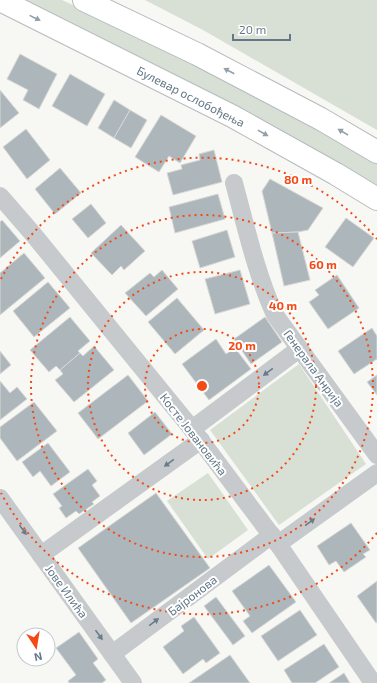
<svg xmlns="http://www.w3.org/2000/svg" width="377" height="683" viewBox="0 0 377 683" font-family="'Exo 2',sans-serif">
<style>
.green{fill:#d8dfd4}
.building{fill:#adb6bb;stroke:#d8d8d6}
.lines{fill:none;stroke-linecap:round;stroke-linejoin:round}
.secondary-casing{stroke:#b6bcc0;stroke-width:24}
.minor{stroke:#c6cacd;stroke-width:18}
.secondary{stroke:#fff;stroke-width:22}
.oneway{fill:#92a0ab}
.oneway2{fill:#687b8a}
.ring{fill:none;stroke:#f44a16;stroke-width:2;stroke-dasharray:2 4}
.labels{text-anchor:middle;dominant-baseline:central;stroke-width:4;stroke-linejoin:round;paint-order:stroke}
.street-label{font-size:12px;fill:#637787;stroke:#fff}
.centre{fill:#f44a16;stroke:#fff;stroke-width:2}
.ring-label{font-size:12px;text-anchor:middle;font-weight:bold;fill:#f44a16;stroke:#fff;stroke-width:4;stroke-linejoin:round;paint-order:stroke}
</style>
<rect width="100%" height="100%" fill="#f7f7f3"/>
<g class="green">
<polygon points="20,0 62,0 194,62 377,161 377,189"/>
<polygon points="145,0 377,0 377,130 203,30"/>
<polygon points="299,364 366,464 279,525 210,430"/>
<polygon points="208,473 248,530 208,559 167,501"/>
</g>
<g class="building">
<polygon points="20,54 57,74 39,109 23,100 28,90 7,79"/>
<polygon points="70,74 105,94 87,126 52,106"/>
<polygon points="0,90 19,113 0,128"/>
<polygon points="114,100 130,110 114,138 98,128"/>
<polygon points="130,110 147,120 131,148 114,138"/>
<polygon points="161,115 196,136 180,163 169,156 159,172 135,157"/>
<polygon points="26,129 50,160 27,179 3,147"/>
<polygon points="214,150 222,182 173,195 167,173 182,169 181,165 200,160 199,154"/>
<polygon points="60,168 81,193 55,214 35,189"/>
<polygon points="270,179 323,208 308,230 298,232 272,233 262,191"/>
<polygon points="218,194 225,219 175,233 169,207"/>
<polygon points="91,204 106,223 88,238 72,219"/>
<polygon points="346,218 374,238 353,267 325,247"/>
<polygon points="2,220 20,241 0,258 0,222"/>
<polygon points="121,225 145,251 124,270 121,266 112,275 91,253"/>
<polygon points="227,230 235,257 200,268 192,241"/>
<polygon points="298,232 310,280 284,286 272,233"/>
<polygon points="24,253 45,278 0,315 0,273"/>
<polygon points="162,270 178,289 146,316 125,293 150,273 154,277"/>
<polygon points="240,270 250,304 215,314 205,279"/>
<polygon points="337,275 359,308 328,329 309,302 319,295 315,290"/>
<polygon points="48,282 70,308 34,337 13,311"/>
<polygon points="177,298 204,330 175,354 148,322"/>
<polygon points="70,317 90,341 78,351 80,353 60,370 56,366 49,372 30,350"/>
<polygon points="265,317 282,342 251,364 234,339"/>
<polygon points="372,328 377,336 377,359 354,374 338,351"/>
<polygon points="216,339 226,354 235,348 251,369 209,400 182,364"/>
<polygon points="94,346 114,370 74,402 55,380 63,374 60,370 80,353 83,356"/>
<polygon points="0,351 11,365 0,374"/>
<polygon points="128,375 148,401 98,439 78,413"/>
<polygon points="377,375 377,395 367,382"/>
<polygon points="0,381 10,393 17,387 27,399 0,420"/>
<polygon points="34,402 57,431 17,461 0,438 0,427"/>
<polygon points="155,412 172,434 144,455 128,433"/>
<polygon points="48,443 70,472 51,486 40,471 33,477 22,462"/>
<polygon points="88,469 97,481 92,485 100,496 92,502 94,504 79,514 76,511 66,518 59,508 62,506 53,494"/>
<polygon points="156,493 210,568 131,623 78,548"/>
<polygon points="351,523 370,550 363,554 366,557 344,572 336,561 329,565 317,546"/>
<polygon points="269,565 296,602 252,633 243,621 250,616 232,591"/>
<polygon points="377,581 377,622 376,623 357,596"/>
<polygon points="216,597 245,636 233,645 204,606"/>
<polygon points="300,610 317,635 278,661 261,636"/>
<polygon points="194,617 220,653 206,663 203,659 183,674 163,647 184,631 181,626"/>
<polygon points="79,632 98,659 93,663 106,680 102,683 69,683 68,681 76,675 56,648"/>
<polygon points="324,644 339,667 315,683 292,683 284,670"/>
<polygon points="230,655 250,683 189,683"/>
<polygon points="344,673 350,683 329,683"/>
</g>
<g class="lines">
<defs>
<g id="secondary">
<polyline points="0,0 232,116 336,174 377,199"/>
<polyline points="84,0 197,54 321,119 377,152"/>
</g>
</defs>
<use href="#secondary" class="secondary-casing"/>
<g class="minor">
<path d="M 234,183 C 246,227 256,273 275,315 L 377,455"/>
<polyline points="0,196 33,234 192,429 278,544 373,683"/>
<polyline points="192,429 299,349"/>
<polyline points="0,498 133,683"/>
<polyline points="278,544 377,473"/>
<polyline points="41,555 201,440"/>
<polyline points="112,654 272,535"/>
</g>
<use href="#secondary" class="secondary"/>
</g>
<defs><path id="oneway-solid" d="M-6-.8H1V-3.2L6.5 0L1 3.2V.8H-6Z"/></defs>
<g class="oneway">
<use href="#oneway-solid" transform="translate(35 18) rotate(26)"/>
<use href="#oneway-solid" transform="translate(229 71) rotate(-152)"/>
<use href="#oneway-solid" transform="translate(343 132) rotate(-149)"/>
<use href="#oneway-solid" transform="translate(263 133) rotate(29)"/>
</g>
<g class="oneway2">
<use href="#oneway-solid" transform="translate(268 372) rotate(143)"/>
<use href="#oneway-solid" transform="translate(169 463) rotate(144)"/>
<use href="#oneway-solid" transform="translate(310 522) rotate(-36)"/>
<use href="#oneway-solid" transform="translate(23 530) rotate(54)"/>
<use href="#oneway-solid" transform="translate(154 622) rotate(-37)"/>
<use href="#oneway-solid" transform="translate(99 635) rotate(54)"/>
</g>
<g class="ring">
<circle cx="202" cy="386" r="57"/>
<circle cx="202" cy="386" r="114"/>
<circle cx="202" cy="386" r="171"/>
<path d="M377 533A228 228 0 0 1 1 493M1 279A228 228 0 0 1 377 239"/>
</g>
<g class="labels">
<g class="street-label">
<text transform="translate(191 96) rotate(27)">Булевар ослобођења</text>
<text transform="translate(314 368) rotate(54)">Генерала Анрија</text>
<text transform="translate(194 434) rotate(52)">Косте Јовановића</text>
<text transform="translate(67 591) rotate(54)">Јове Илића</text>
<text transform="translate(192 595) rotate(-37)">Бајронова</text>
</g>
</g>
<circle cx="202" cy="386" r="6" class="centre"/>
<g class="ring-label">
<text x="298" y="184">80 m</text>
<text x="323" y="269">60 m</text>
<text x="283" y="310">40 m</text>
<text x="242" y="350">20 m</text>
</g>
<g transform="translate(36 647) rotate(168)"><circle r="19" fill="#ffffff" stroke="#c1c9cf"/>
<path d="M0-3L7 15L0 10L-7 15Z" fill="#f44a16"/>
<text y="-6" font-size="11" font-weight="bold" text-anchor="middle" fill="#637787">N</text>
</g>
<path d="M233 34v6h57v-6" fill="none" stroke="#637787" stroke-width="2"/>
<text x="239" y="34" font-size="12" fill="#637787" stroke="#ffffff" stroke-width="3" paint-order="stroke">20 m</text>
</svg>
